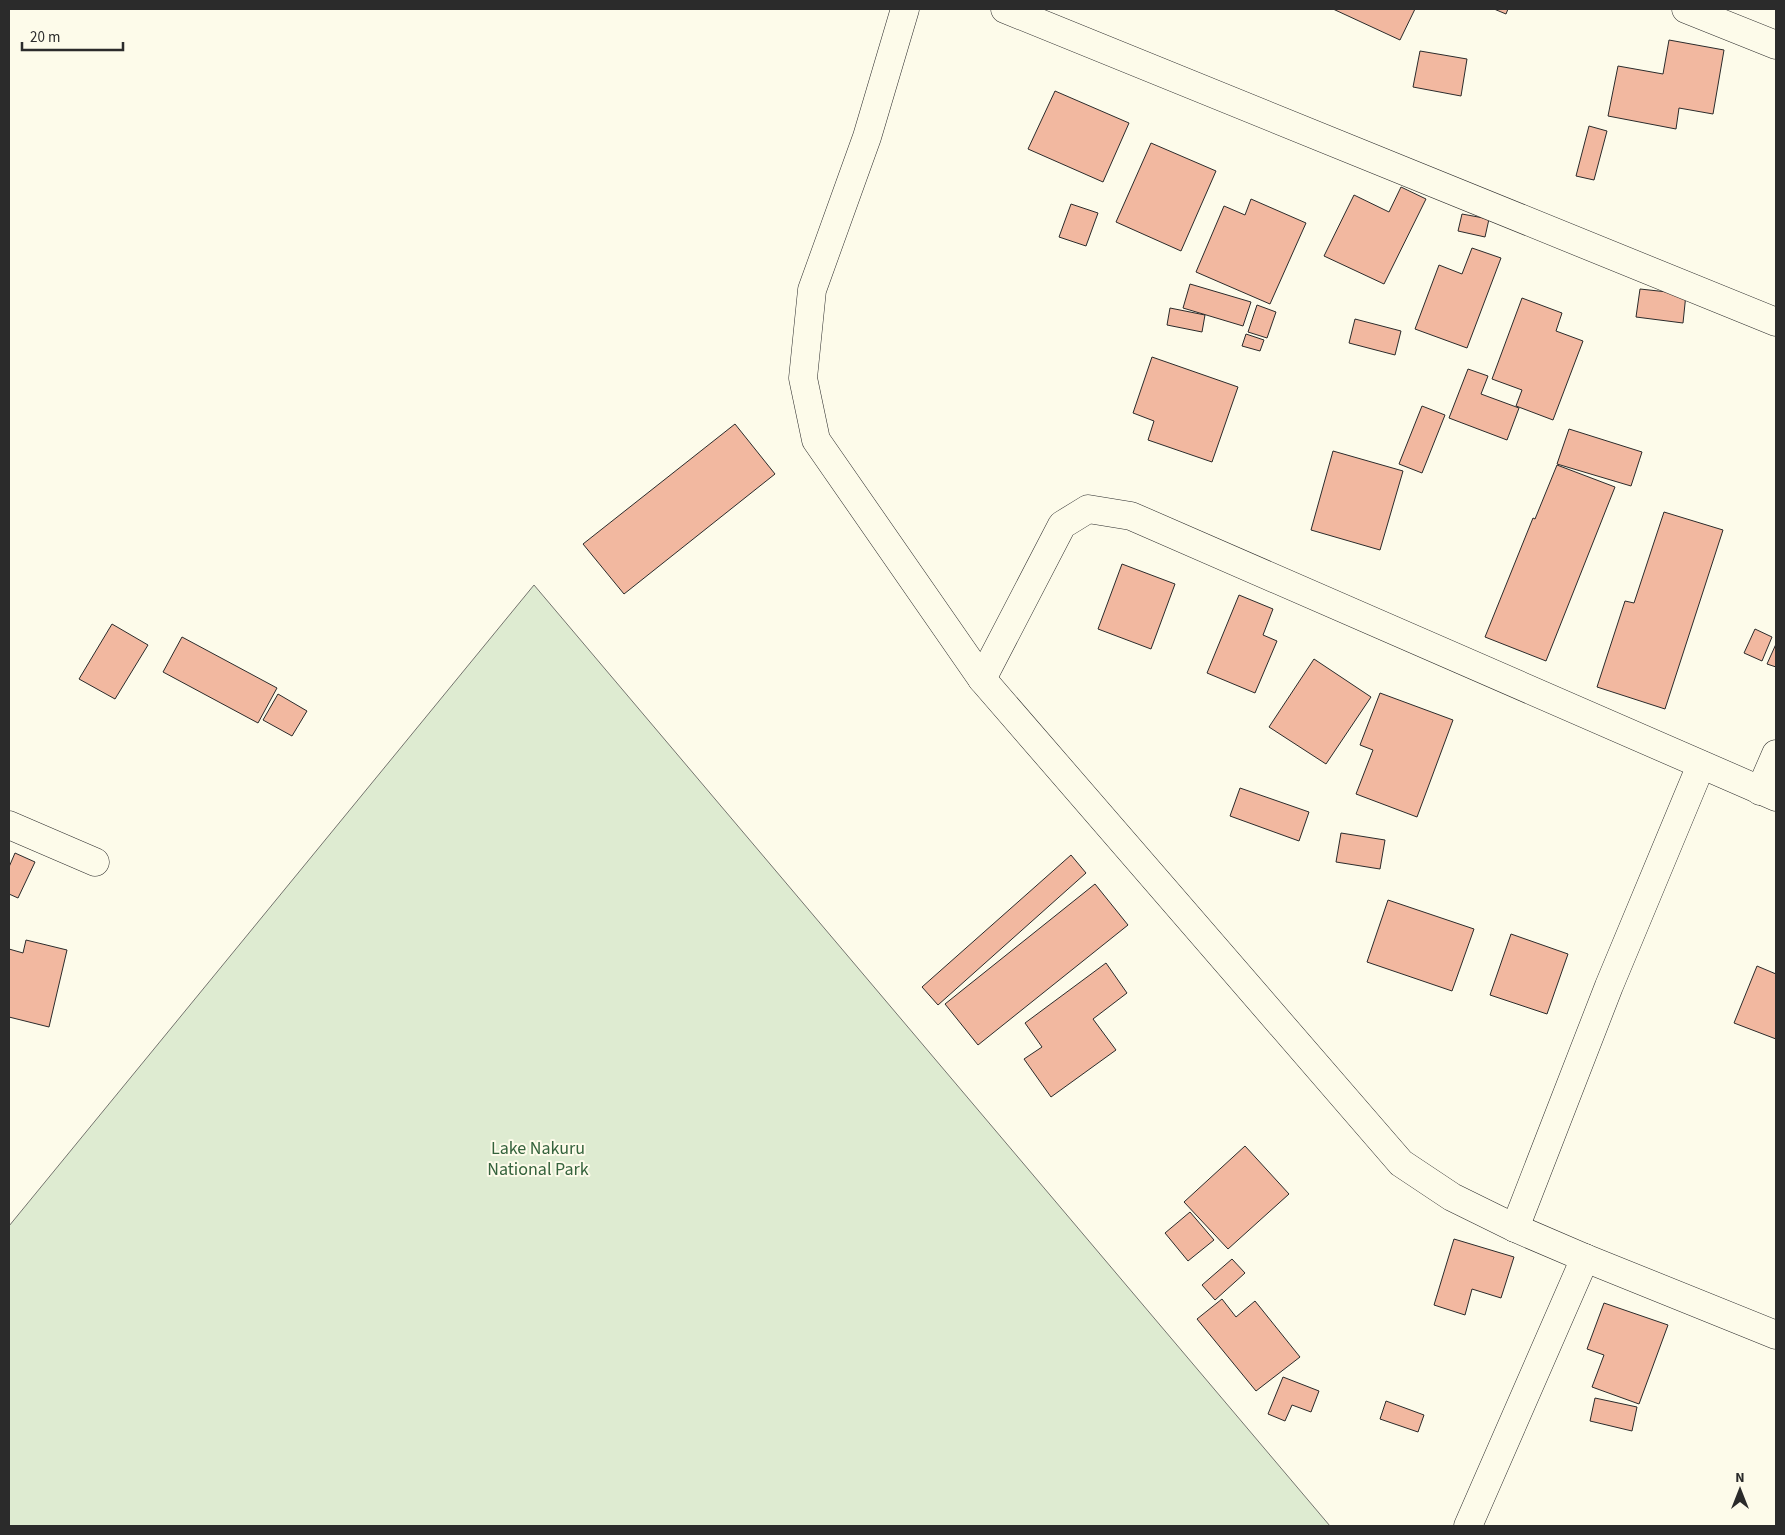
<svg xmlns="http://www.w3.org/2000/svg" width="1785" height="1535" viewBox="0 0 1785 1535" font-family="'Source Sans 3',sans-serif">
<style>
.green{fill:#deebd1;stroke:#74746e}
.building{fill:#f2b8a0;stroke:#2b2b2b}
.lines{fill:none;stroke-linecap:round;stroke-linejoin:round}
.minor-casing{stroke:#2b2b2b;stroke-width:29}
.minor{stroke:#fdfbea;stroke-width:28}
.labels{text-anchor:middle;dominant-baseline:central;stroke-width:4;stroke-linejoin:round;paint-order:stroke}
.park-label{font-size:18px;fill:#34623c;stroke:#fdfbea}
</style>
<rect width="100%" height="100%" fill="#fdfbea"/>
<polygon class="green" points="534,585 1330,1526 9,1526 9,1226"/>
<g class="building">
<polygon points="1333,9 1415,9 1400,40"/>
<polygon points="1494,9 1508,9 1506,14"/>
<polygon points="1669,40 1724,50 1713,114 1679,108 1676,129 1608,116 1618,66 1663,74"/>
<polygon points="1420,51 1467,59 1461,96 1413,87"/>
<polygon points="1055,91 1129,123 1103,182 1028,149"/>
<polygon points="1589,126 1607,131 1594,180 1576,176"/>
<polygon points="1151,143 1216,171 1181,251 1116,222"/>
<polygon points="1401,187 1426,199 1384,284 1324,256 1354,195 1389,212"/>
<polygon points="1251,199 1306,223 1270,304 1196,272 1224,206 1245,215"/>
<polygon points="1071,204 1098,213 1086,246 1059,237"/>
<polygon points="1462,214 1489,219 1485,237 1458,231"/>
<polygon points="1472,248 1501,258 1467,348 1415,329 1439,265 1462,274"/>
<polygon points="1190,284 1251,302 1243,326 1183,308"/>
<polygon points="1640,289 1686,294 1683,323 1636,317"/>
<polygon points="1522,298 1562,313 1556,331 1583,341 1553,420 1516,406 1522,390 1492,379"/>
<polygon points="1257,305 1276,312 1267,338 1248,332"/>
<polygon points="1170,308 1205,315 1202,332 1167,325"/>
<polygon points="1355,319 1401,331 1395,355 1349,343"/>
<polygon points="1246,334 1264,340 1260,351 1242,346"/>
<polygon points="1152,357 1238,387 1212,462 1148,440 1154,421 1133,413"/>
<polygon points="1468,369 1488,376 1481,394 1519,408 1507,440 1449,418"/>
<polygon points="1422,406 1445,415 1422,473 1399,464"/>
<polygon points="735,424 775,474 624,594 583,544"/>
<polygon points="1569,429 1642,452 1631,486 1557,464"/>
<polygon points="1333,451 1403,471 1380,550 1311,530"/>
<polygon points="1557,465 1615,487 1546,661 1485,637 1533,518 1535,519"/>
<polygon points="1664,512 1723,530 1665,709 1597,687 1625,601 1634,603"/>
<polygon points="1122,564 1175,584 1151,649 1098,629"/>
<polygon points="1239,595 1273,609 1263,635 1277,641 1255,693 1207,673"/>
<polygon points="112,624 148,645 115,699 79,679"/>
<polygon points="1755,629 1772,637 1762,661 1744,653"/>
<polygon points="182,637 277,688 258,723 163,672"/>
<polygon points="1776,644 1776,667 1767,664"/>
<polygon points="1314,659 1371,697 1326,764 1269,727"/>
<polygon points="1380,693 1453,720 1417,817 1356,794 1373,750 1360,745"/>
<polygon points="278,694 307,711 292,736 263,720"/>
<polygon points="1240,788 1309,812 1299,841 1230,816"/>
<polygon points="1341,833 1385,840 1380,869 1336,862"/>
<polygon points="15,853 35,862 18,898 9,894 9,867"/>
<polygon points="1071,855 1086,873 938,1005 922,987"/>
<polygon points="1095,884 1128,925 978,1045 945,1004"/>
<polygon points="1388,900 1474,929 1452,991 1367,962"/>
<polygon points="1511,934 1568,954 1547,1014 1490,995"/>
<polygon points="26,940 67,950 49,1027 9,1017 9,949 23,953"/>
<polygon points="1106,963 1127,993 1093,1019 1116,1050 1051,1097 1024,1059 1042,1047 1025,1023"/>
<polygon points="1757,966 1776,974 1776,1039 1734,1023"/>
<polygon points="1245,1146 1289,1194 1228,1249 1184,1202"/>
<polygon points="1190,1212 1214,1240 1188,1261 1165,1233"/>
<polygon points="1454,1239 1514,1257 1501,1298 1472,1289 1465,1315 1434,1305"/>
<polygon points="1232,1259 1245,1273 1215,1300 1202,1285"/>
<polygon points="1222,1299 1236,1317 1255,1301 1300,1357 1256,1391 1197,1319"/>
<polygon points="1604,1303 1668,1325 1639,1404 1592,1387 1604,1355 1587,1349"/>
<polygon points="1283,1377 1319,1391 1311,1412 1292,1405 1285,1421 1268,1414"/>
<polygon points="1595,1398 1637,1407 1632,1431 1590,1421"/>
<polygon points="1386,1401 1424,1415 1418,1432 1380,1419"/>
</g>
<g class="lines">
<defs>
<g id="minor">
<polyline points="905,9 867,137 812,290 803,378 816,440 982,679 1401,1163 1452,1197 1515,1228 1585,1258 1776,1335"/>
<polyline points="1005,9 1776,322"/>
<polyline points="1686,9 1776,45"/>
<polyline points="982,679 1062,525 1088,509 1131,516 1776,797"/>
<polyline points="1760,791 1776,754"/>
<polyline points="9,825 95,862"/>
<polyline points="1515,1228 1609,986 1701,765"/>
<polyline points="1468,1526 1585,1258"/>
</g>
</defs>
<use href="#minor" class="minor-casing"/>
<use href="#minor" class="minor"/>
</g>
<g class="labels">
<g class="park-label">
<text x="538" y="1148">Lake Nakuru<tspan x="538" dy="21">National Park</tspan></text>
</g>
</g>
<rect width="1785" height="1535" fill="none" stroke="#2b2b2b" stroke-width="20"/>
<g transform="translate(1740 1490)" stroke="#fdfbea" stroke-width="4" paint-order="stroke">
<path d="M0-4L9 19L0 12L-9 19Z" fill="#2b2b2b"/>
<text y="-8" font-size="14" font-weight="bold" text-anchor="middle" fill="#2b2b2b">N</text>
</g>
<path d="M22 42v8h101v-8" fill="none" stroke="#2b2b2b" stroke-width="2.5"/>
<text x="30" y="42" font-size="15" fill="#2b2b2b" stroke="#fdfbea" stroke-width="4" paint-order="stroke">20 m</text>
</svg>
